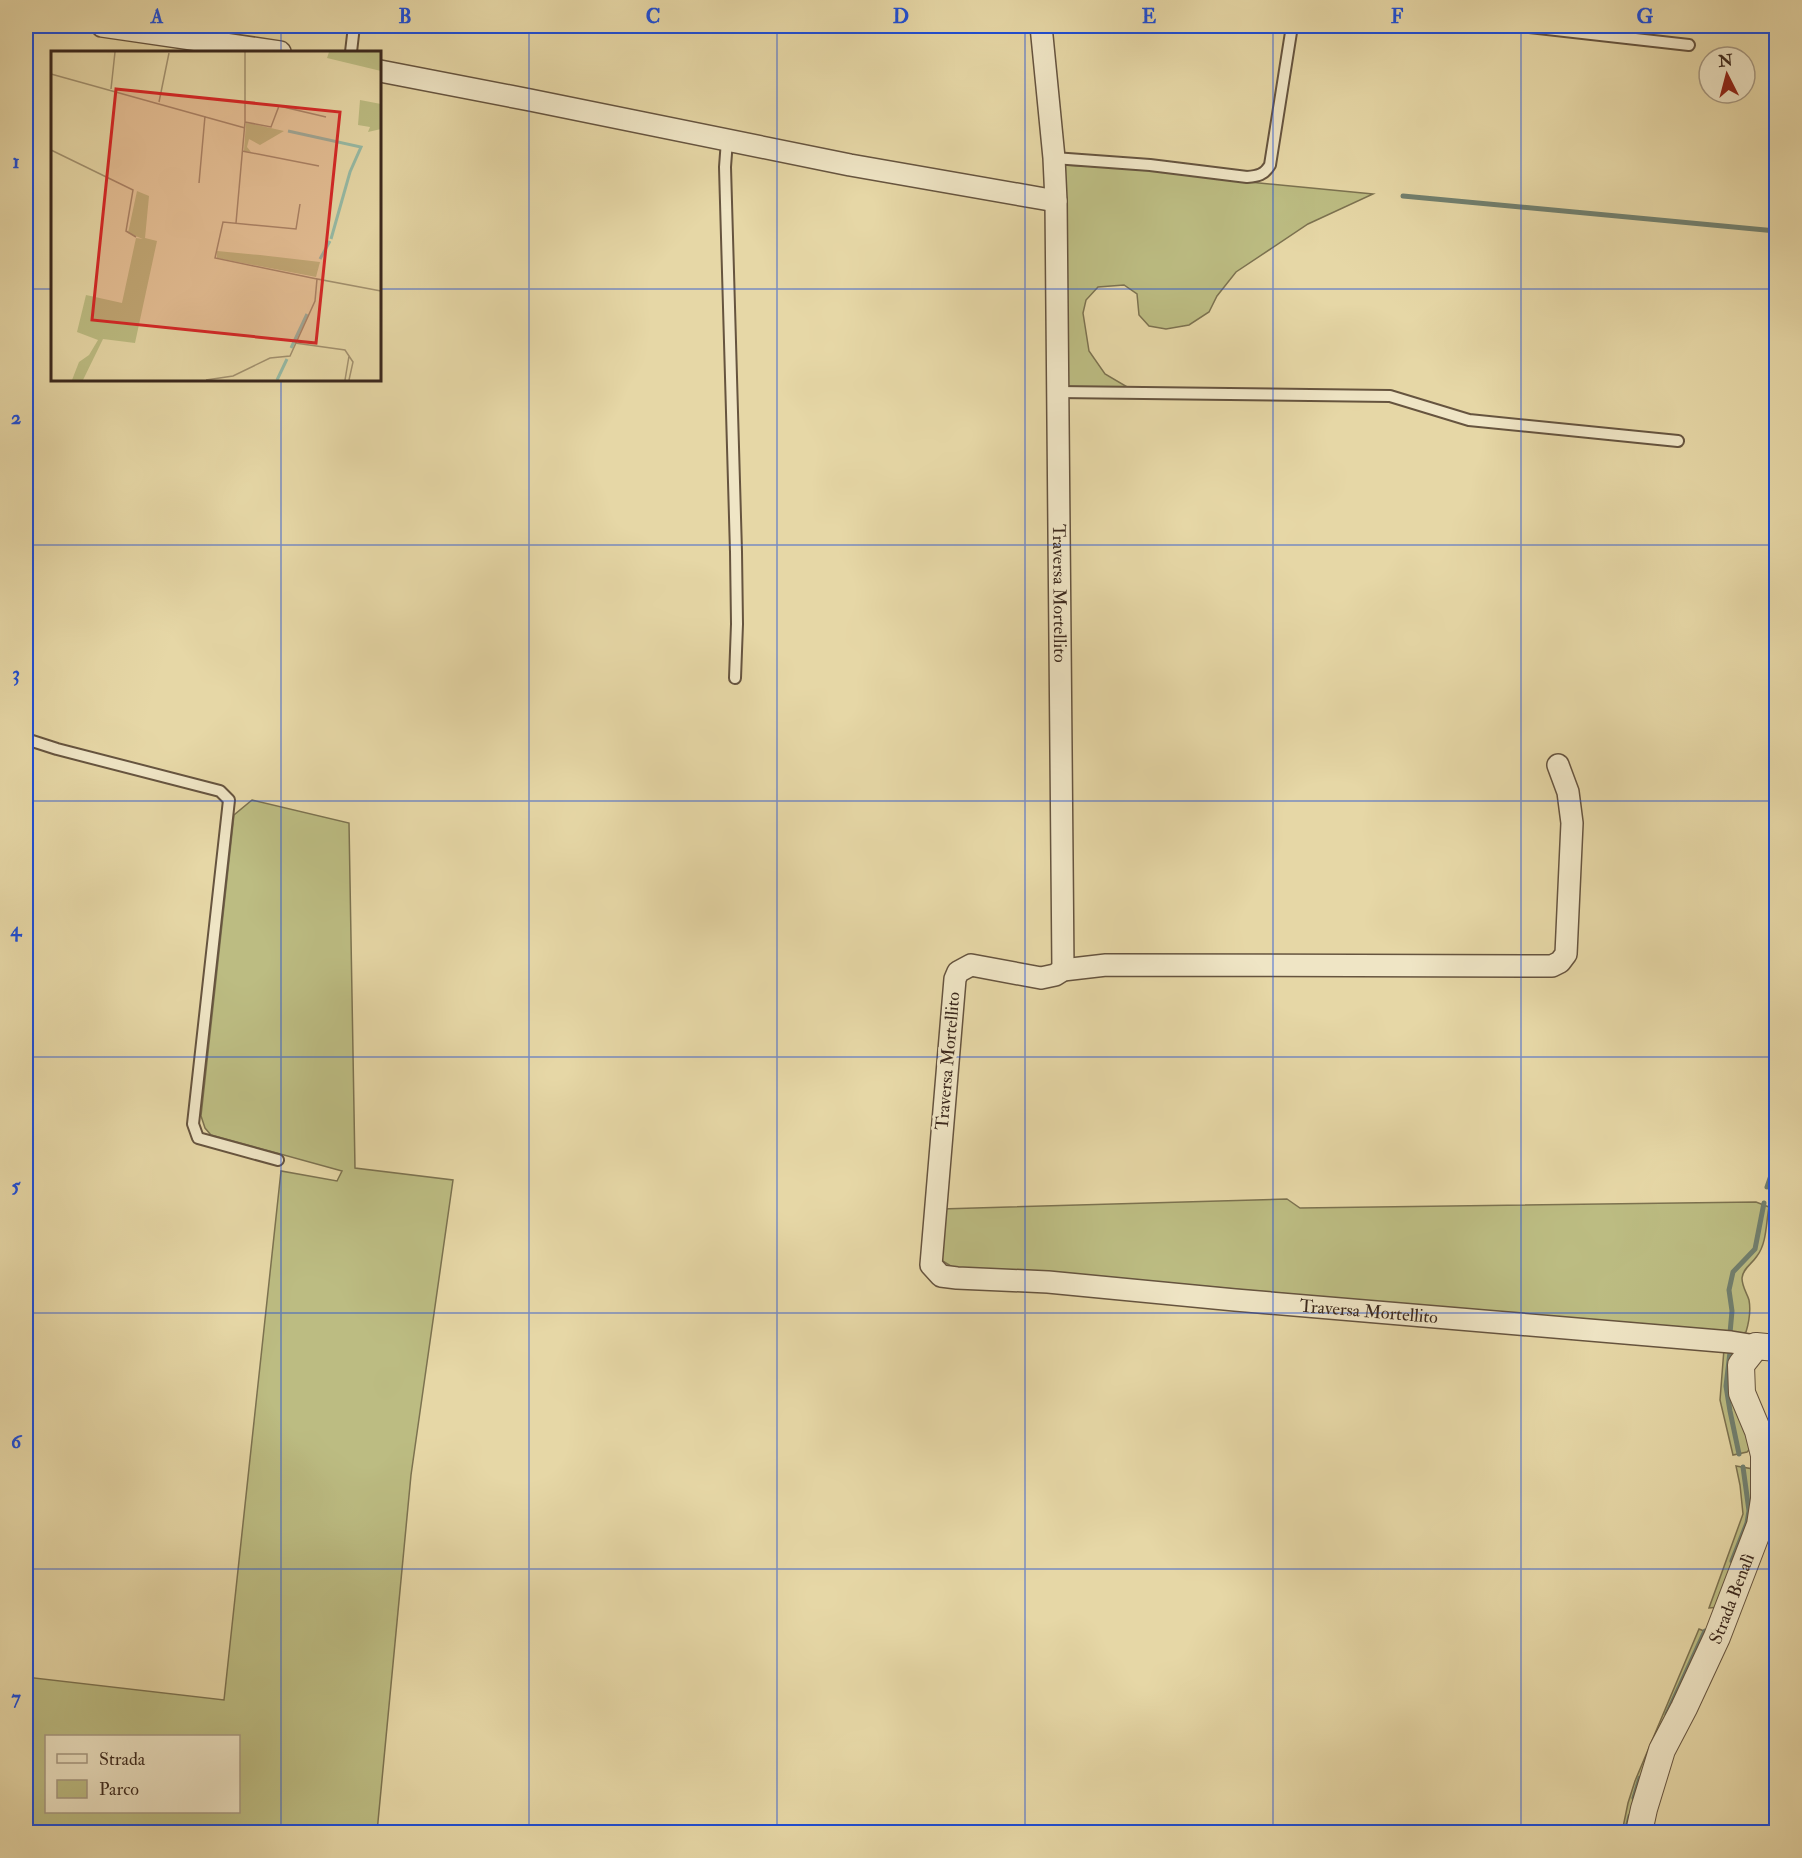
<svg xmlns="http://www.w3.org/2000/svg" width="1802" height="1858" viewBox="0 0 1802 1858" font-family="'IM FELL Double Pica',serif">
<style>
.green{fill:#bcbc82;stroke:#7c7250;stroke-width:1.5;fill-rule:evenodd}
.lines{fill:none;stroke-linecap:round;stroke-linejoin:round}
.stream{stroke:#72806f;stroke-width:5}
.service-casing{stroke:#66543f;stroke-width:14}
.minor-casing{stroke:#66543f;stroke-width:24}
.tertiary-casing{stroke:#66543f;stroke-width:28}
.service{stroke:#efe5c5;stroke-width:10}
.minor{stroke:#efe5c5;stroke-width:21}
.tertiary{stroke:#efe5c5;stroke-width:26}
.grid{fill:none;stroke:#1d4ed8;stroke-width:1.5;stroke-opacity:0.55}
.labels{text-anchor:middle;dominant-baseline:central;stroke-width:6;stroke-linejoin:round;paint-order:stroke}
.street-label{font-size:18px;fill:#3b281d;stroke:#efe5c5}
.inset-river{fill:none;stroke:#96baa5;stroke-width:3}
.inset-road{fill:none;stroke:#a2916f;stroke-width:1.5}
.view{fill:#d62828;fill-opacity:0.15;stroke:#d62828;stroke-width:3}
.inset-edge{fill:none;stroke:#3b281d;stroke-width:3}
.neatline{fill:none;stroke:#1d4ed8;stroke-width:2}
.grid-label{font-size:20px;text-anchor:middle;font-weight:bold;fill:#1d4ed8}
</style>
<rect width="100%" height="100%" fill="#e6d7a6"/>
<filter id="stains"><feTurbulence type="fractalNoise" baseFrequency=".00333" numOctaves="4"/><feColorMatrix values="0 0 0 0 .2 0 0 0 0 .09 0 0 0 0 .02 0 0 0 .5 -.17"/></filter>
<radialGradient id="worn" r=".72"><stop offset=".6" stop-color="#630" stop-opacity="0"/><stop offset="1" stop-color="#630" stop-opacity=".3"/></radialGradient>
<g class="green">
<polygon points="1063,165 1148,169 1249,182 1373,194 1308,224 1236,272 1217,296 1209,312 1189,325 1166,329 1149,326 1139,315 1137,294 1124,285 1098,287 1086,300 1083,313 1089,351 1105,374 1129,388 1066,388"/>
<path d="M 252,800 L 349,823 L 355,1168 L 453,1180 L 411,1475 L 377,1832 L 26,1832 L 26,1677 L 224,1700 L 281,1171 L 337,1181 L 342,1171 L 211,1135 L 205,1128 L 201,1116 L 234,815 ZM 238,1736 L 238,1812 L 46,1812 L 46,1736 Z"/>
<path d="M 1287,1199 L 1300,1208 L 1756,1202 L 1769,1207 C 1766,1222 1767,1243 1757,1256 C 1752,1264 1743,1268 1742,1278 C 1742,1287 1747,1293 1749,1300 C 1751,1311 1749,1322 1746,1332 L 1740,1335 L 1070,1274 L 954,1268 L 941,1260 L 941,1209 Z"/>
<polygon points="1724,1349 1735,1354 1752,1447 1747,1452 1733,1455 1720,1400"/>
<polygon points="1736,1466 1753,1469 1752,1523 1721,1607 1709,1608 1743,1514 1740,1485"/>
<polygon points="1699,1629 1709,1633 1632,1832 1622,1832 1628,1803 1635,1781"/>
</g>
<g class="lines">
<g class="stream">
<polyline points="1403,196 1776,231"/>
<polyline points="1767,1187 1776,1161"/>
<polyline points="1730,1333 1732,1311 1729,1290 1733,1272 1755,1249 1764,1203"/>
<polyline points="1730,1352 1726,1386 1730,1411 1739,1454"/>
<polyline points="1732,1561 1747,1523 1749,1511 1743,1467"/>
<polyline points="1667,1714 1705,1631"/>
<polyline points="1634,1798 1640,1778"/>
<polyline points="1626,1832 1630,1816"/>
</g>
<defs>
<g id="service">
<polyline points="1519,26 1689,45"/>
<polyline points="351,52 354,26"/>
<polyline points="727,140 725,167 736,552 737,624 735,678"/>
<path d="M 1054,158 L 1150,165 L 1247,177 C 1258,176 1264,175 1270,165 L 1292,26"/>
<polyline points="1058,392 1390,396 1469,420 1678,441"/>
<polyline points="26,739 57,749 220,791 229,800 193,1124 198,1138 278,1160"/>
</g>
<g id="minor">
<polyline points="102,26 280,52"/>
<path id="s1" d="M 1041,26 L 1054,158 L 1056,201 L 1063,970"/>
<polyline points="380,71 530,100 850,165 1056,201"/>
<path id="s2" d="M 1558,765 L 1568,792 L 1572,823 L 1566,954 L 1560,962 L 1552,966 L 1106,965 L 1063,970 L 1055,975 L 1041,978 L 971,965 L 958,972 L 955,979 L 931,1265 L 941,1276 L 957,1278 L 1048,1282 L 1235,1300 L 1731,1342 L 1756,1346"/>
</g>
<g id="tertiary">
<path id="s3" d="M 1639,1832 L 1644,1809 L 1662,1750 L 1684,1708 L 1717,1637 L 1760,1525 L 1764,1499 L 1764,1455 L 1758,1431 L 1742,1393 L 1741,1365 L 1756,1346 L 1776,1348"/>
</g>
</defs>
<use href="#service" class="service-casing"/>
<use href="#minor" class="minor-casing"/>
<use href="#tertiary" class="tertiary-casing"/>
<use href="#service" class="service"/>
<use href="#minor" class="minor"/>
<use href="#tertiary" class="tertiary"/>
</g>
<path class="grid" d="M 281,26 L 281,52M 529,26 L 529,1832M 777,26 L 777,1832M 1025,26 L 1025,1832M 1273,26 L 1273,1832M 1521,26 L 1521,1832M 26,289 L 52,289M 380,289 L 1776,289M 281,380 L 281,1832M 26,545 L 1776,545M 26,801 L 1776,801M 26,1057 L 1776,1057M 26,1313 L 1776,1313M 26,1569 L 1776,1569"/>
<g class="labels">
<g class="street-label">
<text stroke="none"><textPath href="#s1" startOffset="568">Traversa Mortellito</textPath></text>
<text transform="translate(948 1061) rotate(-85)">Traversa Mortellito</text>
<text stroke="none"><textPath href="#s2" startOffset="1548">Traversa Mortellito</textPath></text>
<text stroke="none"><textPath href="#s3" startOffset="252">Strada Benalì</textPath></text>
</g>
</g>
<g transform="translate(51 51)">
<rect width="330" height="330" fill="#e6d7a6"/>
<path d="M 278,1 L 330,1 L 330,20 L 276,7 ZM 309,49 L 330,53 L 330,78 L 317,81 L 319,76 L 307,74 ZM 195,72 L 206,74 L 233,80 L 209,94 L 198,88 L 196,96 L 200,101 L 193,100 ZM 86,140 L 98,145 L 94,187 L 106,190 L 84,292 L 52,288 L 32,329 L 21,329 L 28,311 L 38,304 L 47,289 L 26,281 L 35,244 L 71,252 L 85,187 L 92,188 L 77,182 ZM 166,200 L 209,204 L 269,211 L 265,226 L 166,207 Z" fill="#bcbc82"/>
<path class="inset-river" d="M 237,80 L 310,96 L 299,121 L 280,188M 269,208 L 279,190M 240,297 L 256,263M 226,329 L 236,308"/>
<path class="inset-road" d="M 0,23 L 194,77M 60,38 L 64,1M 108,51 L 118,2M 194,71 L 220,76 L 228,55 L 275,66M 0,99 L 82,139 L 75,180 L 85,186M 191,100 L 268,115M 148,132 L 154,65M 249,153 L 245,178 L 172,171 L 164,207 L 266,228M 185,172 L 194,71 L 194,1M 244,292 L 294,299 L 298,305 L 294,329M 298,305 L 302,311 L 298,329M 155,329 L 182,325 L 219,307 L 239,305 L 264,250 L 266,228 L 330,240"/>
<path class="view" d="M 65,38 L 289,61 L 265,292 L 41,269 Z"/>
<rect width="330" height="330" class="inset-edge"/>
</g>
<rect width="1802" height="1858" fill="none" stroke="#e6d7a6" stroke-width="66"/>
<rect x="45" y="1735" width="195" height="78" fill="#efe5c5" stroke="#a79982" stroke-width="1.5"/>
<rect x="57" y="1754" width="30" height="9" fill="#efe5c5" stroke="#a79982" stroke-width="1.5"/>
<text x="99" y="1765" font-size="18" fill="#3b281d">Strada</text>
<rect x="57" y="1780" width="30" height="18" fill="#bcbc82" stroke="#a79982" stroke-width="1.5"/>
<text x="99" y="1795" font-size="18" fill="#3b281d">Parco</text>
<g transform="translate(1727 75) rotate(354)"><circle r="28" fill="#efe5c5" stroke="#a79982" stroke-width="1.5"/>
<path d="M0-4.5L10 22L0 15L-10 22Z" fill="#8f2418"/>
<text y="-9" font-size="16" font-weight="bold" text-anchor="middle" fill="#3b281d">N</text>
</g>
<rect x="33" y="33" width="1736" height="1792" class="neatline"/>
<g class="grid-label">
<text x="157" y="23">A</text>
<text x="405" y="23">B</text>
<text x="653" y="23">C</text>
<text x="901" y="23">D</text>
<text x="1149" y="23">E</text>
<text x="1397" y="23">F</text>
<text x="1645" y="23">G</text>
<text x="16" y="168">1</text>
<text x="16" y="424">2</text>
<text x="16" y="680">3</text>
<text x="16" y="936">4</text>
<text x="16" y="1192">5</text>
<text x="16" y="1448">6</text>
<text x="16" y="1704">7</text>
</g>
<rect width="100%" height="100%" filter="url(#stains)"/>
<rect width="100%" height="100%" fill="url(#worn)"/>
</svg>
